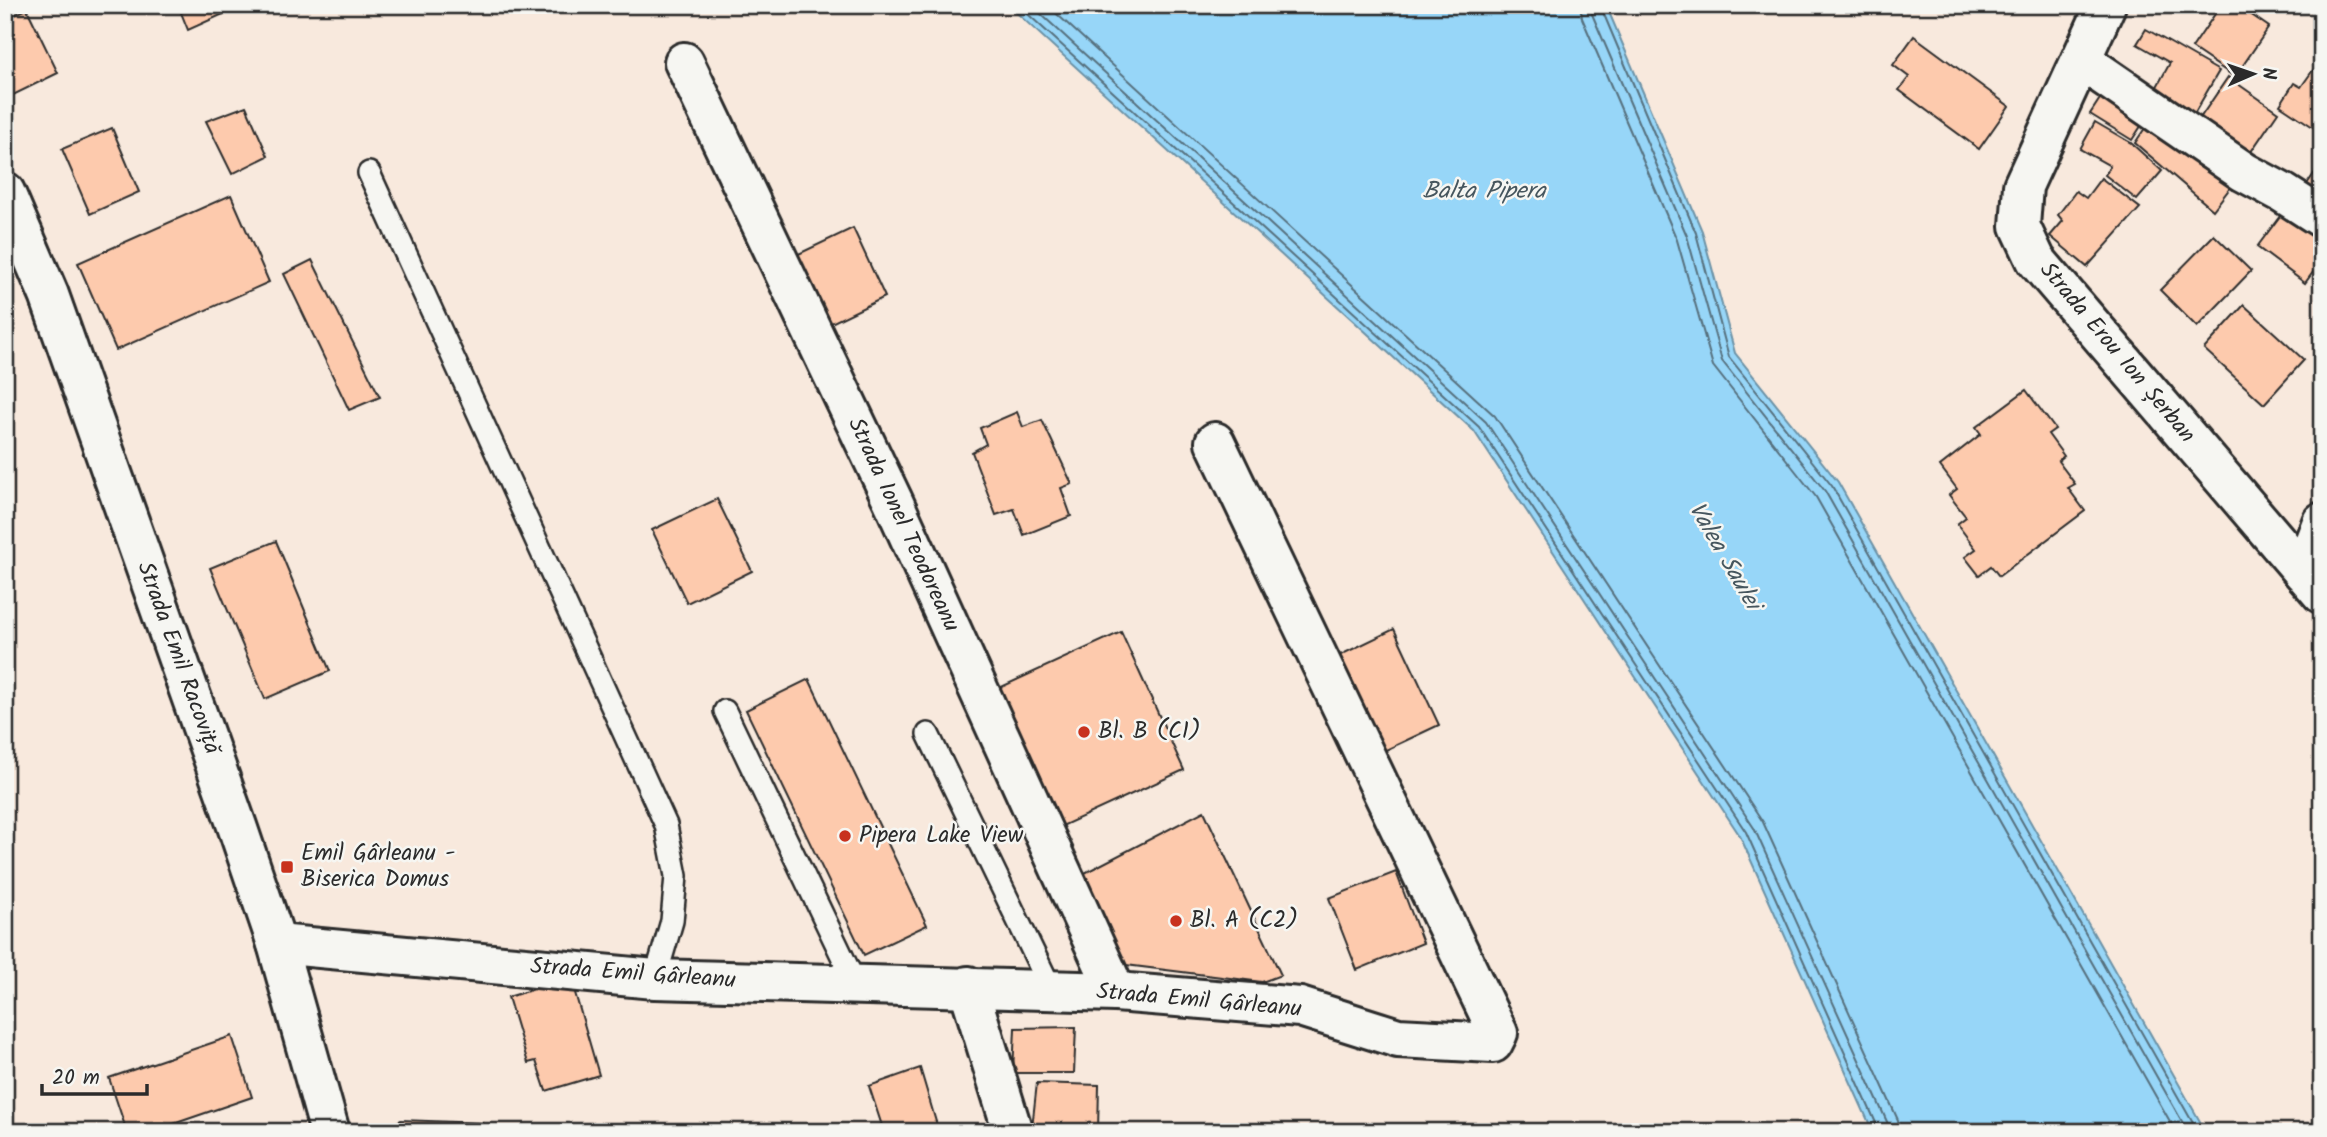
<svg xmlns="http://www.w3.org/2000/svg" width="2327" height="1137" viewBox="0 0 2327 1137" font-family="Kalam,sans-serif">
<style>
.water{fill:#97d6f8;stroke:#6c92a6;stroke-width:2}
.lines{fill:none;stroke-linecap:round;stroke-linejoin:round}
.shore{stroke:#566f7d;stroke-width:2}
.building{fill:#fdcaad;stroke:#2b2b2b;stroke-width:2}
.service-casing{stroke:#2b2b2b;stroke-width:26}
.minor-casing{stroke:#2b2b2b;stroke-width:44}
.tertiary-casing{stroke:#2b2b2b;stroke-width:44}
.service{stroke:#f6f6f2;stroke-width:21}
.minor{stroke:#f6f6f2;stroke-width:38}
.tertiary{stroke:#f6f6f2;stroke-width:38}
.poi-dot{fill:#c8321e;stroke:#f6f6f2;stroke-width:2.5}
.labels{text-anchor:middle;dominant-baseline:central;stroke-width:5;stroke-linejoin:round;paint-order:stroke}
.street-label{font-size:23px;fill:#2b2b2b;stroke:#f6f6f2}
.poi-label{font-size:23px;fill:#2b2b2b;stroke:#f6f6f2;text-anchor:start}
.water-label{font-size:24px;font-style:italic;fill:#46565e;stroke:#f6f6f2}
</style>
<rect width="100%" height="100%" fill="#f8e9dd"/>
<filter id="ink" filterUnits="userSpaceOnUse"><feTurbulence type="fractalNoise" baseFrequency=".0143" numOctaves="2"/><feDisplacementMap in="SourceGraphic" scale="14" xChannelSelector="R" yChannelSelector="G"/><feConvolveMatrix kernelMatrix="1 2 1 2 8 2 1 2 1" color-interpolation-filters="sRGB"/></filter>
<g filter="url(#ink)">
<polygon class="water" points="1008,5 1606,5 1702,231 1735,353 1838,482 2206,1132 1875,1132 1869,1123 1740,836 1474,431"/>
<g class="lines">
<g class="shore">
<polyline points="1018,5 1479,427 1746,832 1880,1132"/>
<polyline points="1031,5 1486,422 1754,828 1888,1124 1889,1132"/>
<polyline points="1047,5 1495,416 1763,822 1898,1120 1900,1132"/>
<polyline points="1580,5 1582,18 1677,240 1713,366 1816,497 2176,1132"/>
<polyline points="1591,5 1592,14 1687,236 1722,361 1825,491 2188,1132"/>
<polyline points="1600,5 1696,233 1729,357 1832,486 2198,1132"/>
</g>
</g>
<g class="building">
<polygon points="178,5 243,5 188,30"/>
<polygon points="2221,5 2237,5 2269,27 2235,77 2192,48"/>
<polygon points="27,9 58,73 5,99 5,19"/>
<polygon points="2146,29 2219,71 2194,114 2154,92 2170,63 2137,44"/>
<polygon points="1914,36 2009,106 1979,149 1899,90 1909,77 1893,65"/>
<polygon points="2313,70 2322,76 2322,127 2319,131 2280,105 2294,83 2301,87"/>
<polygon points="2228,77 2278,112 2246,159 2196,124"/>
<polygon points="2103,94 2145,120 2132,140 2090,114"/>
<polygon points="246,106 268,156 232,174 206,121"/>
<polygon points="2095,122 2131,143 2162,171 2137,200 2105,175 2110,166 2080,149"/>
<polygon points="2147,125 2237,179 2213,210 2135,143"/>
<polygon points="112,128 139,192 90,214 62,149"/>
<polygon points="2322,162 2322,203 2303,190"/>
<polygon points="2101,178 2140,208 2087,267 2050,236 2063,221 2058,215 2076,191 2086,198"/>
<polygon points="231,195 269,282 116,350 78,263"/>
<polygon points="2289,204 2322,229 2322,260 2305,283 2257,247"/>
<polygon points="853,228 885,297 819,329 788,259"/>
<polygon points="2214,235 2251,271 2197,327 2160,290"/>
<polygon points="312,260 380,397 349,410 284,274"/>
<polygon points="2244,305 2304,360 2264,404 2204,349"/>
<polygon points="2026,390 2055,429 2048,434 2064,456 2058,461 2075,484 2068,488 2085,511 1999,576 1991,566 1979,575 1965,557 1976,549 1957,524 1966,517 1949,495 1957,489 1940,466 1981,434 1976,427"/>
<polygon points="1017,412 1023,427 1042,420 1072,484 1061,488 1071,516 1024,535 1014,509 996,515 972,452 986,444 980,428"/>
<polygon points="717,499 752,571 687,603 652,530"/>
<polygon points="276,541 330,671 265,699 210,568"/>
<polygon points="1394,629 1439,725 1369,758 1326,662"/>
<polygon points="1121,632 1184,770 1047,833 984,695"/>
<polygon points="809,679 927,925 864,955 746,710"/>
<polygon points="1204,811 1281,975 1262,982 1118,964 1075,878"/>
<polygon points="1396,872 1423,943 1357,970 1329,898"/>
<polygon points="558,982 560,990 573,986 599,1075 546,1091 536,1061 528,1063 508,997"/>
<polygon points="1076,1027 1074,1073 1013,1073 1015,1028"/>
<polygon points="232,1036 252,1097 150,1132 127,1132 109,1078"/>
<polygon points="920,1068 939,1132 884,1132 869,1086"/>
<polygon points="1037,1083 1099,1085 1098,1131 1032,1128"/>
<polygon points="401,1120 482,1123 482,1132 379,1132"/>
</g>
<g class="lines">
<defs>
<g id="service">
<polyline points="369,173 666,825 676,876 672,921 655,979"/>
<polyline points="725,711 855,983"/>
<polyline points="928,734 1051,989"/>
</g>
<g id="minor">
<polyline points="2106,5 2023,186 2020,226 2036,260 2322,594"/>
<polyline points="2081,60 2244,172 2283,193 2322,218"/>
<polyline points="684,62 893,501 1116,992"/>
<polyline points="2303,572 2322,522"/>
<polyline points="277,944 655,979 1116,992 1300,1007 1398,1038 1493,1043 1498,1033 1215,442"/>
<polyline points="968,986 1013,1132"/>
</g>
<polyline id="tertiary" points="5,192 49,295 237,826 277,944 330,1132"/>
</defs>
<use href="#service" class="service-casing"/>
<use href="#minor" class="minor-casing"/>
<use href="#tertiary" class="tertiary-casing"/>
<use href="#service" class="service"/>
<use href="#minor" class="minor"/>
<use href="#tertiary" class="tertiary"/>
</g>
</g>
<g class="poi-dot">
<circle cx="1084" cy="732" r="7"/>
<circle cx="845" cy="836" r="7"/>
<rect x="280" y="860" width="14" height="14" rx="3.5"/>
<circle cx="1176" cy="921" r="7"/>
</g>
<g class="labels">
<g class="street-label">
<text transform="translate(2117 353) rotate(50)">Strada Erou Ion Șerban</text>
<text transform="translate(903 525) rotate(65)">Strada Ionel Teodoreanu</text>
<text transform="translate(178 658) rotate(70)">Strada Emil Racoviță</text>
<text transform="translate(633 974) rotate(4)">Strada Emil Gârleanu</text>
<text transform="translate(1199 1001) rotate(5)">Strada Emil Gârleanu</text>
</g>
<g class="poi-label">
<text x="1098" y="732">Bl. B (C1)</text>
<text x="859" y="836">Pipera Lake View</text>
<text x="301" y="854">Emil Gârleanu -<tspan x="301" dy="26">Biserica Domus</tspan></text>
<text x="1190" y="921">Bl. A (C2)</text>
</g>
<g class="water-label">
<text x="1484" y="191">Balta Pipera</text>
<text transform="translate(1724 556) rotate(60)">Valea Saulei</text>
</g>
</g>
<rect width="2327" height="1137" fill="none" stroke="#f6f6f2" stroke-width="28"/>
<rect x="14" y="14" width="2299" height="1109" fill="none" stroke="#2b2b2b" stroke-width="2.5" filter="url(#ink)"/>
<g transform="translate(2253 74) rotate(88)" stroke="#f6f6f2" stroke-width="5" paint-order="stroke">
<path d="M0-5L12 26L0 18L-12 26Z" fill="#2b2b2b"/>
<text y="-10" font-size="19" font-weight="bold" text-anchor="middle" fill="#2b2b2b">N</text>
</g>
<path d="M42 1084v10h105v-10" fill="none" stroke="#2b2b2b" stroke-width="3.5"/>
<text x="52" y="1084" font-size="21" fill="#2b2b2b" stroke="#f6f6f2" stroke-width="5" paint-order="stroke">20 m</text>
</svg>
